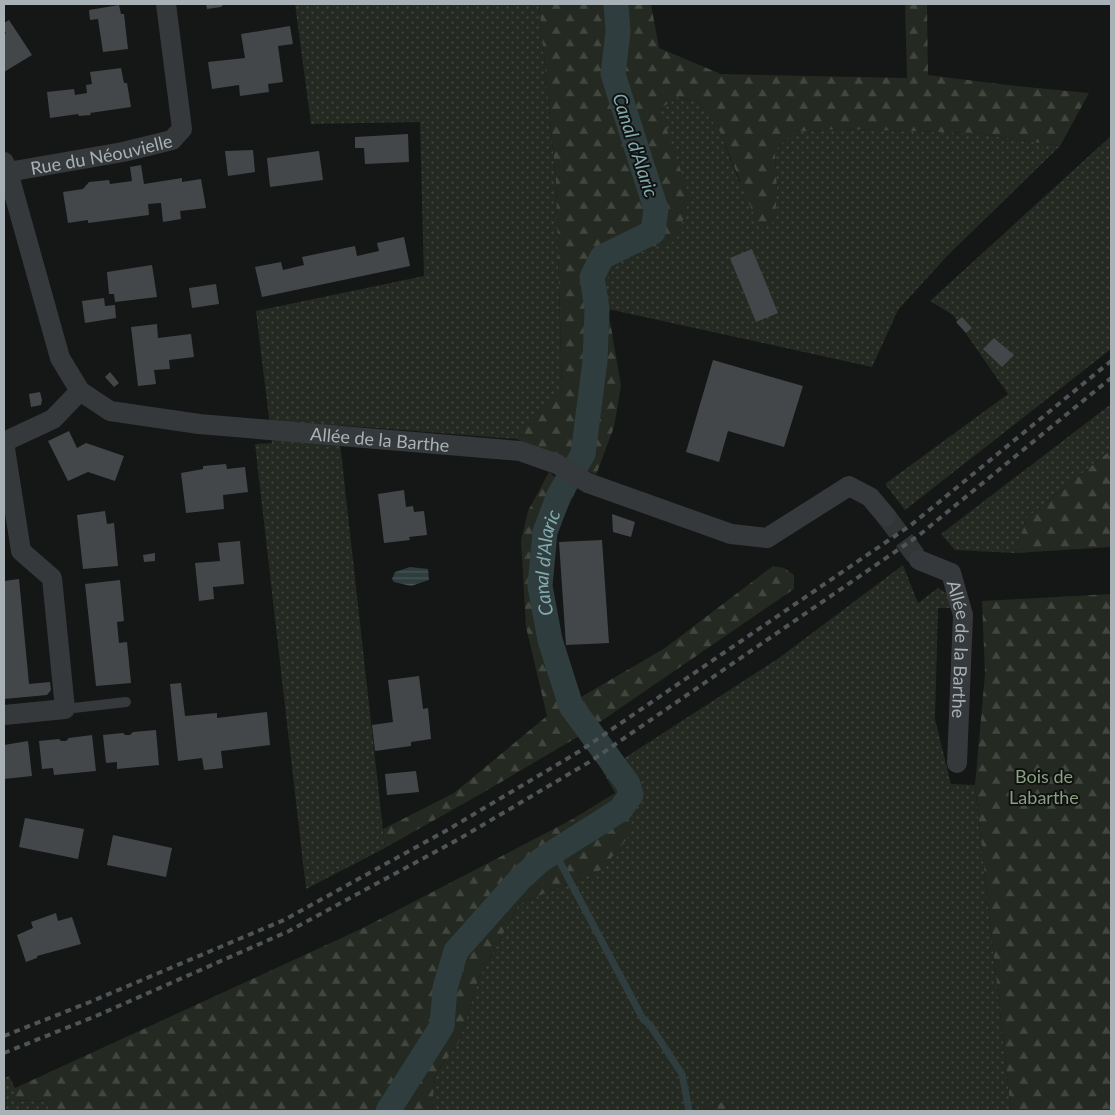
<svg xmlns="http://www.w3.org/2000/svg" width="1115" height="1115" viewBox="0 0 1115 1115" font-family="Lato,sans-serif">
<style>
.grass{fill:url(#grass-dots)}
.forest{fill:url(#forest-firs)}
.water{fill:url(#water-rules)}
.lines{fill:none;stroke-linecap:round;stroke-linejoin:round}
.stream{stroke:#2f3d3e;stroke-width:7}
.canal{stroke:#2f3d3e;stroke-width:25}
.building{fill:#444749}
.street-tunnel{stroke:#323536;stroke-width:20;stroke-dasharray:20 10;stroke-linecap:butt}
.lane{stroke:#36393b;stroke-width:10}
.street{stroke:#36393b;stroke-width:20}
.rail{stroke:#4f5456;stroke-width:4;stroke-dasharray:6 5;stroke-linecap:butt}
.labels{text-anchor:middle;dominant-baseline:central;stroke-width:4;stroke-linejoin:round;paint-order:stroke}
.street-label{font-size:18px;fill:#a8b1b5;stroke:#101111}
.park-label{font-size:18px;fill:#8b9f81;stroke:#101111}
.water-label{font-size:19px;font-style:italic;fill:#82aaad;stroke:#101111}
</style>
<defs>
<pattern id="grass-dots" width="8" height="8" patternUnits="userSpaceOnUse" patternTransform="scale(1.25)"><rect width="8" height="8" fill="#242921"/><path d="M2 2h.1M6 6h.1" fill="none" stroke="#41463f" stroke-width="1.8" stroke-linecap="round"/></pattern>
<pattern id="forest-firs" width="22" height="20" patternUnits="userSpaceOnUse" patternTransform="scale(1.25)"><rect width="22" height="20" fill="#242921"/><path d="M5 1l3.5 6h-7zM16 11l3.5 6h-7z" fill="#41463f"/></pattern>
<pattern id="water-rules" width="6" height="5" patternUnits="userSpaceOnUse" patternTransform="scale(1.25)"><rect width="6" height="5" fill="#2f3d3e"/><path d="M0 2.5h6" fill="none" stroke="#4a5758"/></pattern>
</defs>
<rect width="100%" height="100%" fill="#151616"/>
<g class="grass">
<polygon points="295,4 539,4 556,182 562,391 516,439 338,425 385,848 306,889 255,444 272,443 256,311 424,276 420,122 311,124"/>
<polygon points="677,97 700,103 720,132 739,181 777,190 775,150 794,132 840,129 976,133 1060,146 948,255 898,310 872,367 608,309 605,283 616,263 635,254 669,138 659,109"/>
<polygon points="1111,136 1111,349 905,510 885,484 1008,394 953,315 930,301"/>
<polygon points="1111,404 1111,450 1027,518 1015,553 955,550 941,534"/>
<polygon points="903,565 918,603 938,588 955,598 962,608 938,608 935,719 951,784 975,785 1011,1111 734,1111 722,1102 698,1111 432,1111 435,1075 459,1042 478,980 519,904 601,870 632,814 615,793 603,772 779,658"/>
<polygon points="9,1076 15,1088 15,1100 47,1102 49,1111 4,1111 4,1078"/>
</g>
<g class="forest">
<polygon points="539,4 608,4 610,25 608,49 625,49 626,24 625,4 651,4 659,48 721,74 907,78 905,4 927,4 928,75 1007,85 1089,93 1060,146 976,133 840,129 794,132 775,150 777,190 775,221 760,230 720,132 700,103 677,97 660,109 690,198 676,241 635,254 616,263 605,283 608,309 621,386 614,427 596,475 558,455 516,439 562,390 556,182"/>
<polygon points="1111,450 1111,547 1015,553 1027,518"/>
<polygon points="549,472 575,493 555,534 548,568 557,627 581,697 665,648 773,566 784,568 794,575 794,589 581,735 484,792 385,848 383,829 454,793 547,716 526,627 521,541 528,511"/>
<polygon points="1111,594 1111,1111 1011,1111 975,785 985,674 982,601"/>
<polygon points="615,793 632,814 631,834 601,870 519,904 478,980 459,1042 435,1075 432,1111 49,1111 47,1102 15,1100 15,1088 361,929 571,820"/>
<polygon points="722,1102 734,1111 698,1111 699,1110"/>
</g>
<g class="water">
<polygon points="608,4 625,4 626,24 625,49 608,49 610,25"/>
<polygon points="410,567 428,569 429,580 411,586 394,582 392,579 395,572"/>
</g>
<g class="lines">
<polyline class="stream" points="554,851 643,1019 650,1025 682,1074 689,1111"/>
<path class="canal" id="s1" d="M 388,1111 L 442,1026 L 445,988 L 456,951 L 520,879 L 541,860 L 620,810 L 631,795 L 628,784 L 571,706 L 550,640 L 540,586 L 545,532 L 559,495 L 583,454 L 595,361 L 597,309 L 592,277 L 602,257 L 653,232 L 656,209 L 613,74 L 618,32 L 616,4"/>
</g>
<g class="building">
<polygon points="206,4 224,4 221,7 207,9"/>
<polygon points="119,5 121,14 124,14 128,49 103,52 98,19 90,20 89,10"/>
<polygon points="9,20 32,55 4,72 4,35 6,33 4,30 4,23"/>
<polygon points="290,26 293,44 278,46 283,82 268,84 269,92 240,96 239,85 212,89 208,62 245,58 241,34"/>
<polygon points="121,68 124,83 127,83 131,107 90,113 91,115 79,116 78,114 50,118 47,92 74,89 75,95 87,93 86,85 92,84 90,72"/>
<polygon points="408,134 409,162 365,164 364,148 355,148 355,137"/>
<polygon points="253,150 255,172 228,176 225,151"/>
<polygon points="319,151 323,180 270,187 267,158"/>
<polygon points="141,165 144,184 182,178 182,182 201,179 206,208 180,211 181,219 163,222 161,203 148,204 149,215 88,223 88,220 68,223 63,192 83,189 89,182 109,180 110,184 132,181 130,167"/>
<polygon points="404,237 410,266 262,297 255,267 281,262 283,270 304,265 302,257 355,246 357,256 379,251 377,243"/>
<polygon points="752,249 778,313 756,322 730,258"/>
<polygon points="152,265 157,297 115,302 114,294 109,294 107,272"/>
<polygon points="216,284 219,304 192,308 189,288"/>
<polygon points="104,298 105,306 115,305 116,318 85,323 82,301"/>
<polygon points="962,317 972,328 966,333 956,322"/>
<polygon points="157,324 158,338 191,334 194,357 169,360 170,369 154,370 156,384 138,386 131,327"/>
<polygon points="994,338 1014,355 1002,367 983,349"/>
<polygon points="713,360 803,386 784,447 728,431 719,462 686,452"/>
<polygon points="110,372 119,383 114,387 105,377"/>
<polygon points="40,392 42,400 41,405 31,407 29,394"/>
<polygon points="69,431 77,448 86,443 124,456 115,481 88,472 68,481 48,441"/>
<polygon points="226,464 227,469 245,467 248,492 223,495 224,509 186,513 181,473 203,469 203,466"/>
<polygon points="404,490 406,507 413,506 414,512 424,511 427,535 409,537 410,540 384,543 378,494"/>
<polygon points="105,511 107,524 114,523 118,566 83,569 77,515"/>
<polygon points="612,514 635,522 631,537 613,532"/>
<polygon points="602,540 609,643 566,645 559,542"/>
<polygon points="240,541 244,584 213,587 214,599 199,601 195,563 220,561 218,543"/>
<polygon points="155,553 155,561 144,562 143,555"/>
<polygon points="19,579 29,684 50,682 51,690 47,695 4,699 4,581"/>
<polygon points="120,580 124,621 117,622 118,633 119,643 127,642 131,683 96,686 85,584"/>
<polygon points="419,676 423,709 428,708 431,739 411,742 411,746 375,751 372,725 393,722 388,680"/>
<polygon points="181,683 185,716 217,713 217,718 267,712 270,745 221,751 223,768 204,770 202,758 178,761 170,684"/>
<polygon points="156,730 159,765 117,769 117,762 106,763 103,735 123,733 125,735 130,735 133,732"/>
<polygon points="92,735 96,771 54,775 53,768 42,769 39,741 59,739 61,741 66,741 69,738"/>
<polygon points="28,741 32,776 4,779 4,745"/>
<polygon points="416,771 419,792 387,795 385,774"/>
<polygon points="25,818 84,829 78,859 19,847"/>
<polygon points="113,835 172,848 166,877 107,865"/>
<polygon points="56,913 58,921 72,917 81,944 37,956 37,958 26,962 17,935 33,928 31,922"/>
</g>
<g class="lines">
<polyline class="street-tunnel" points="886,516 919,560"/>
<polyline class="lane" points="65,709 126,702"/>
<g class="street">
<path id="s2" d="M 4,162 L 8,172 L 60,358 L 80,391 L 110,411 L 199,424 L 520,451 L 557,464 L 588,483 L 731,534 L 767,538 L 849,486 L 870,497 L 886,516"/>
<path id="s3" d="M 8,172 L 123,152 L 172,140 L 182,129 L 166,4"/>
<path id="s4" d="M 919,560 L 951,573 L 963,615 L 957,763"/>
<polyline points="4,715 65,709 52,578 21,551 4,442 53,419 80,391"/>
</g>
<g class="rail">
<polyline points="4,1036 90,1002 284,920 449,829 580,751 911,525 1111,361"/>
<polyline points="4,1053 96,1016 289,931 459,839 591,761 918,536 1111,378"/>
</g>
</g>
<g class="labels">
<g class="street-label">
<text stroke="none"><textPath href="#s3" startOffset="95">Rue du Néouvielle</textPath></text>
<text stroke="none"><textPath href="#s2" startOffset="550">Allée de la Barthe</textPath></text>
<text stroke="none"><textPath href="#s4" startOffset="112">Allée de la Barthe</textPath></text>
</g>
<g class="park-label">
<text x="1044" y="776">Bois de<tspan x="1044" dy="21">Labarthe</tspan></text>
</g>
<g class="water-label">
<text transform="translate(636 145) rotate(72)">Canal d'Alaric</text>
<text stroke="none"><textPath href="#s1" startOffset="670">Canal d'Alaric</textPath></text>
</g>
</g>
<rect width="1115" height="1115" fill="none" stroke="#a8b1b5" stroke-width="10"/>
</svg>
